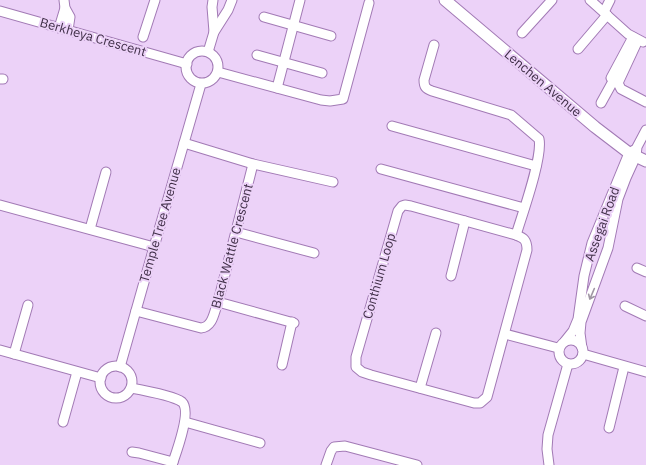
<svg xmlns="http://www.w3.org/2000/svg" width="646" height="465" viewBox="0 0 646 465" font-family="'IBM Plex Sans',sans-serif">
<style>
.lines{fill:none;stroke-linecap:round;stroke-linejoin:round}
.minor-casing{stroke:#a27ab5;stroke-width:11}
.major-casing{stroke:#a27ab5;stroke-width:13}
.minor{stroke:#fff;stroke-width:9}
.major{stroke:#fff;stroke-width:11}
.oneway{stroke:#9f96a3}
.labels{text-anchor:middle;dominant-baseline:central;stroke-width:4;stroke-linejoin:round;paint-order:stroke}
.street-label{font-size:13px;fill:#3f2e47;stroke:#ecd2f8}
</style>
<rect width="100%" height="100%" fill="#ecd2f8"/>
<g class="lines">
<defs>
<g id="minor">
<polyline points="64,0 65,8 70,17 68,30"/>
<polyline points="213,0 212,7 214,32"/>
<polyline points="590,0 628,34 643,42"/>
<polyline points="0,11 187,64"/>
<polyline points="604,12 610,0"/>
<polyline points="264,17 331,36"/>
<polyline points="59,28 65,8"/>
<polyline points="522,33 552,0"/>
<polyline points="143,37 155,0"/>
<polyline points="638,40 618,83 621,89 646,102"/>
<path d="M 434,45 L 424,80 C 424,87 426,89 432,91 L 511,115 L 539,139 C 543,157 522,215 516,235"/>
<polyline points="578,49 607,15"/>
<circle cx="202" cy="67" r="16"/>
<polyline points="208,52 214,32 228,10 232,0"/>
<polyline points="257,55 322,73"/>
<polyline points="218,72 321,100 330,101 343,99 369,3"/>
<polyline points="611,78 633,37"/>
<polyline points="0,79 3,79"/>
<polyline points="277,88 300,0"/>
<polyline points="601,103 617,74"/>
<polyline points="392,126 536,166"/>
<polyline points="184,143 253,164 333,182"/>
<polyline points="381,169 524,208"/>
<polyline points="0,205 154,247"/>
<path d="M 405,205 L 411,206 L 516,235 C 524,238 527,240 527,250 L 487,397 L 480,403 L 474,403 L 371,375 L 362,372 L 356,367 L 356,357 L 398,211 L 402,206 Z"/>
<polyline points="90,229 106,172"/>
<polyline points="236,232 314,253"/>
<polyline points="637,268 646,272"/>
<polyline points="451,276 465,221"/>
<polyline points="218,302 294,323"/>
<polyline points="625,306 646,316"/>
<path d="M 136,311 L 201,328 C 213,327 214,312 218,302 L 253,164"/>
<polyline points="505,334 558,348"/>
<circle cx="571" cy="352" r="12"/>
<polyline points="565,341 573,331 578,319 584,276 592,243 629,153 634,150"/>
<polyline points="582,348 580,333 581,322 608,248 618,199 626,178 636,156 637,147 646,130"/>
<polyline points="0,350 101,378"/>
<polyline points="14,354 28,305"/>
<polyline points="583,354 646,372"/>
<polyline points="282,365 292,322"/>
<circle cx="116" cy="382" r="16"/>
<polyline points="120,367 154,247 201,84"/>
<path d="M 131,388 C 142,390 174,396 182,402 C 192,411 176,453 172,465"/>
<polyline points="420,388 436,333"/>
<polyline points="63,422 77,372"/>
<polyline points="185,422 260,443"/>
<polyline points="609,428 624,367"/>
<polyline points="132,452 139,453 173,462"/>
<polyline points="326,465 331,451 334,447 345,446 417,465"/>
<polyline points="549,465 547,449 548,435 568,364"/>
</g>
<polyline id="major" points="445,0 595,127 629,153 646,161"/>
</defs>
<use href="#minor" class="minor-casing"/>
<use href="#major" class="major-casing"/>
<use href="#minor" class="minor"/>
<use href="#major" class="major"/>
</g>
<defs><path id="oneway-shaft" d="M-6 0H5M1.5-3L5.5 0L1.5 3" fill="none" stroke-width="1.6" stroke-linecap="round" stroke-linejoin="round"/></defs>
<use class="oneway" href="#oneway-shaft" transform="translate(592 294) rotate(113)"/>
<g class="labels">
<g class="street-label">
<text transform="translate(93 37) rotate(16)">Berkheya Crescent</text>
<text transform="translate(543 83) rotate(40)">Lenchen Avenue</text>
<text transform="translate(602 224) rotate(-70)">Assegai Road</text>
<text transform="translate(160 225) rotate(-74)">Temple Tree Avenue</text>
<text transform="translate(232 246) rotate(-75)">Black Wattle Crescent</text>
<text transform="translate(379 276) rotate(-74)">Conthium Loop</text>
</g>
</g>
</svg>
